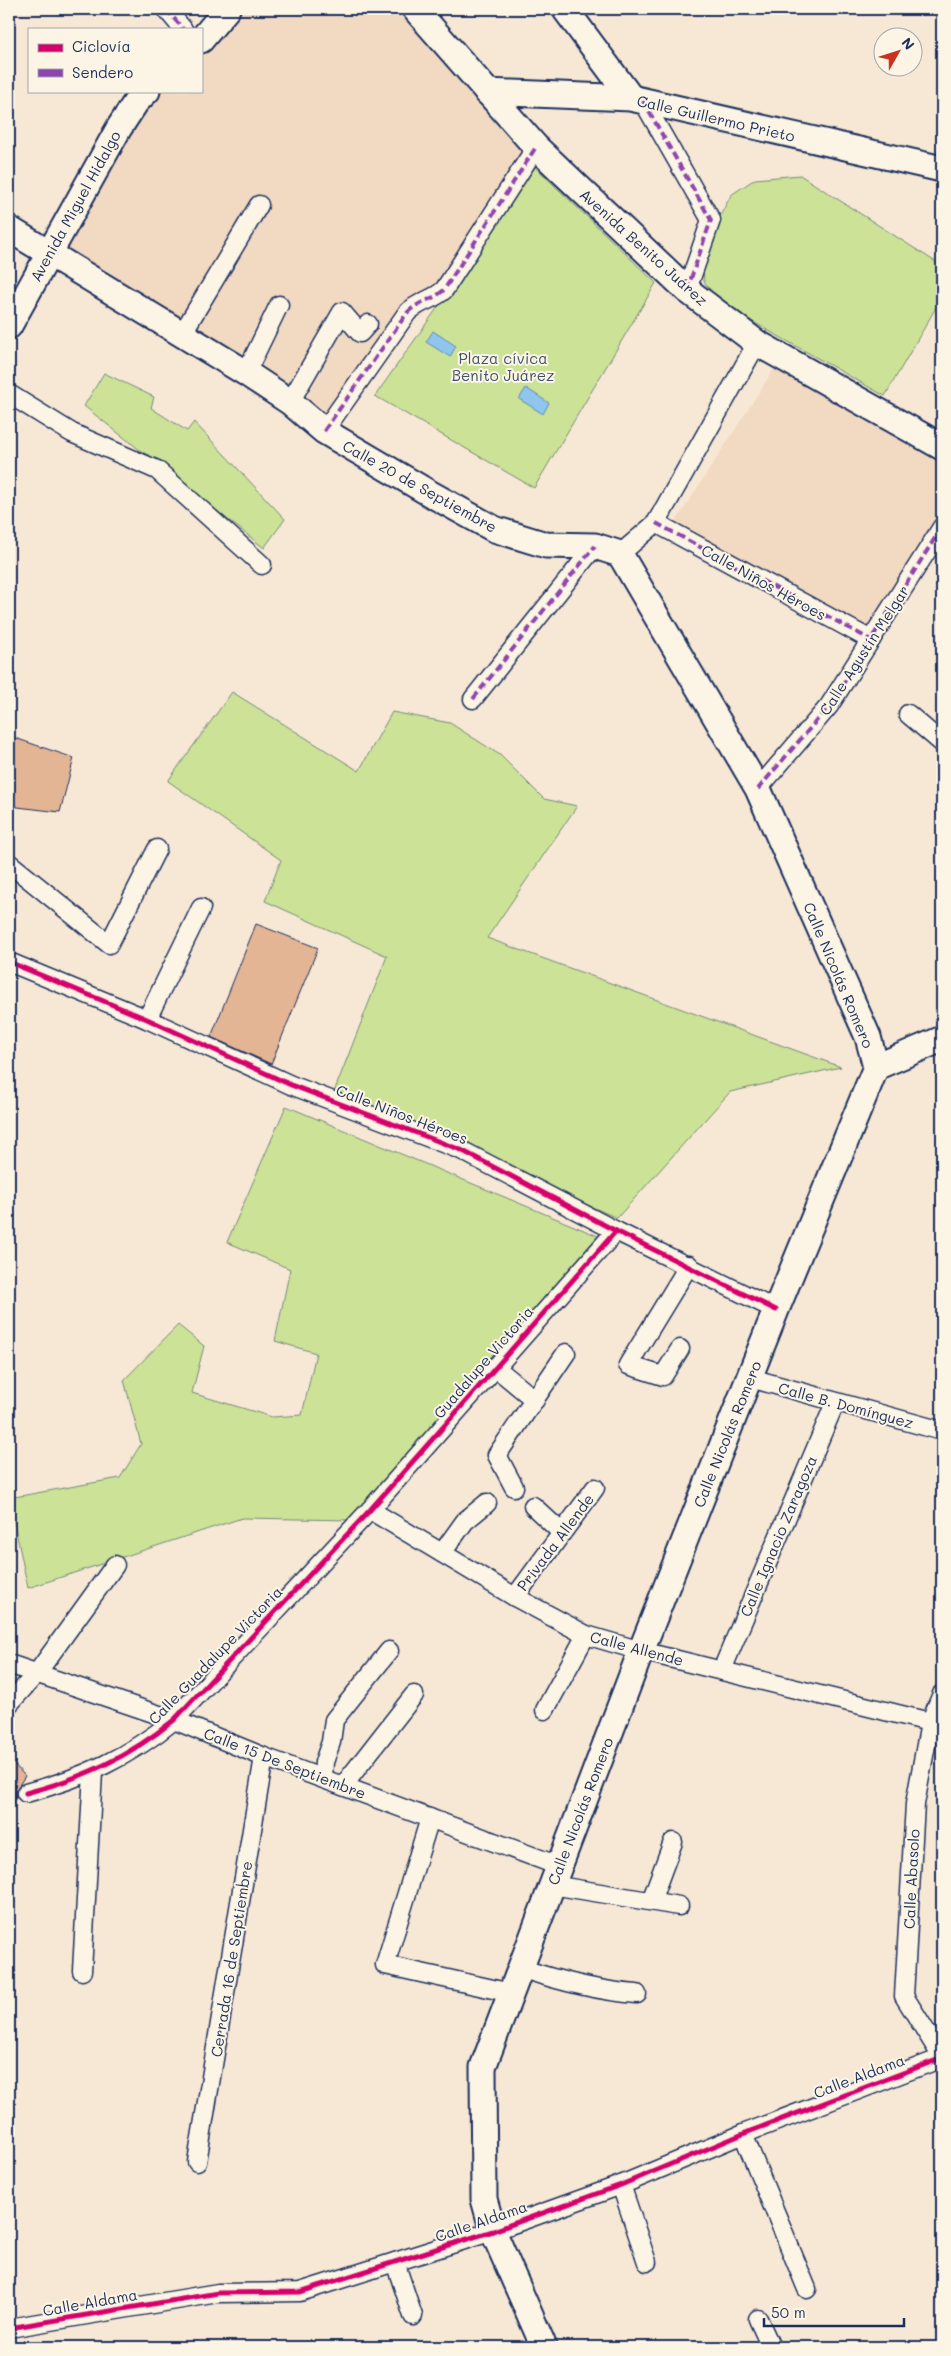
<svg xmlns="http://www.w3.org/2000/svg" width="951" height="2356" viewBox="0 0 951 2356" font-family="Mali,sans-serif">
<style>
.built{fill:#f1d9c2}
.green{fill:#cce297;stroke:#74887a}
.water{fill:#90c5ee;stroke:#6189b4}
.building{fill:#e3b594;stroke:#1b2f5e}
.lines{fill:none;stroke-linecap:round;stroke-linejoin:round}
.street-casing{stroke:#1b2f5e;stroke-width:21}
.secondary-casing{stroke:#1b2f5e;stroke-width:29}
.street{stroke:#fcf5e5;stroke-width:18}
.secondary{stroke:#fcf5e5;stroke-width:25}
.quiet{stroke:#8e44ad;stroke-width:4;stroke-dasharray:8 4;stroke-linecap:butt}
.cycleway-casing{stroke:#fcf5e5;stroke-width:8}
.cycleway{stroke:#d6006c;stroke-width:5}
.labels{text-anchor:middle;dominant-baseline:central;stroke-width:4;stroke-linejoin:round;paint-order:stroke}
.street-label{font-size:15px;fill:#1b2f5e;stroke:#fcf5e5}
.park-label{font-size:15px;fill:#3e5369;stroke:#fcf5e5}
</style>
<rect width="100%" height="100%" fill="#f7e8d5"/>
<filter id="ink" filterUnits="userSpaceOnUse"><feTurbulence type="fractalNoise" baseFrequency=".02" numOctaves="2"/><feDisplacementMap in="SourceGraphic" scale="10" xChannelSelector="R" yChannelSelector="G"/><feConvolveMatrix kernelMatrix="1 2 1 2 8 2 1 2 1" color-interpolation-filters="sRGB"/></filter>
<g filter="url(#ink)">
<g class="built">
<polygon points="227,9 413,9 530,142 440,294 417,303 324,431 50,254 149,91 201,91 201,42"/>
<polygon points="774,369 942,461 942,518 870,635 673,526"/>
</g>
<g class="green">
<polygon points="528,160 656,283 534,488 375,396 450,290"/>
<polygon points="800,175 942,266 942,297 885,396 721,304 704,282 702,251 731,195 755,179"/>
<polygon points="104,373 154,397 151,408 187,431 194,422 285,519 264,548 84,406"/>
<polygon points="232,692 359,771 392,712 450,723 500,755 544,799 577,806 487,938 841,1067 730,1092 617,1218 334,1092 387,956 265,901 281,860 168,781"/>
<polygon points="286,1106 598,1236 350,1520 242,1518 28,1588 9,1498 120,1478 141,1444 124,1380 178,1325 204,1346 192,1393 272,1417 302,1415 316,1353 275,1341 290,1269 227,1242"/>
</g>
<g class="water">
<polygon points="433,331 456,346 450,357 426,342"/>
<polygon points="526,388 549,403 543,414 519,399"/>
</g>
<g class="building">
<polygon points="9,736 74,758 60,812 9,806"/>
<polygon points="256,924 318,948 271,1064 211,1037"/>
<polygon points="9,1759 25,1776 16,1790 16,1797 10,1815"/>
</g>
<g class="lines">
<defs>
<g id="street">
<polyline points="166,9 183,29"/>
<polyline points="643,101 711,220 687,290"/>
<polyline points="182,334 259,205"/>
<polyline points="246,373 279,305"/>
<polyline points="9,394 72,433 157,470 262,565"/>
<polyline points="290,402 342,312 360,333 368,324"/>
<path d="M 324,431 L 407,313 C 420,300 432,301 444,290 L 536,147"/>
<polyline points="656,523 871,640"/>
<polyline points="620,554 656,523 757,343"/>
<polyline points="473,699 595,546"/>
<polyline points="908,714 942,743"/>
<polyline points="758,789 829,706 942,527"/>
<polyline points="9,863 109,944 157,849"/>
<polyline points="9,962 147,1019 291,1085 461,1150 616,1231 776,1310"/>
<polyline points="147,1019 201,908"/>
<polyline points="680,1349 663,1376 628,1365 689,1265"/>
<polyline points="495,1367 535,1400"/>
<polyline points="750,1378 942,1431"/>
<polyline points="514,1487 497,1455 566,1353"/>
<polyline points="533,1506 561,1532"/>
<polyline points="370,1510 515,1597 586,1635 641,1651 942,1725"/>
<polyline points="442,1553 465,1521 487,1503"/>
<polyline points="515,1597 595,1488"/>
<polyline points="9,1664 174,1720 264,1757 559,1866"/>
<polyline points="722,1670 835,1403"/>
<polyline points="942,1694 930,1723 915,1804 904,1996 942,2057"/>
<polyline points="9,1704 37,1673 115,1565"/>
<polyline points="545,1710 586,1635"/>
<polyline points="323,1778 324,1762 331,1742 334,1720 389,1651"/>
<polyline points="343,1786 414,1695"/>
<path d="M 26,1793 C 83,1778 129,1757 174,1720 L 370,1510 L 616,1231"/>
<polyline points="430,1818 385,1965 511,1993"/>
<polyline points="552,1885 679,1906"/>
<polyline points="651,1901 673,1842"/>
<path d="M 520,1968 C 559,1981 596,1991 637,1994"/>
<polyline points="82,1971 93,1772"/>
<polyline points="743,2134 807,2289"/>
<polyline points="197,2162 264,1757"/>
<polyline points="621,2185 647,2262"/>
<polyline points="395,2262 413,2316"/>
<polyline points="758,2319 771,2347"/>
<polyline points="9,2328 218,2293 300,2292 493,2231 621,2185 743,2134 942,2058"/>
</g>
<g id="secondary">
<polyline points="415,9 536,147 687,290 757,343 942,447"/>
<polyline points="565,9 631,98"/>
<polyline points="201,40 227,9"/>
<polyline points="487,92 631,98 942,169"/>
<polyline points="9,229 246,373 290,402 324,431 429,493 494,529 546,545 595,546 620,554 758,789 868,1037 876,1067 776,1310 641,1651 483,2067 484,2199 493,2231 544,2347"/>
<polyline points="9,326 119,128 136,102 147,91"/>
<polyline points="876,1067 942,1039"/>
</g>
</defs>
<use href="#street" class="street-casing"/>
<use href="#secondary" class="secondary-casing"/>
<use href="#street" class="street"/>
<use href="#secondary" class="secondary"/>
<g class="quiet">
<polyline points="166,9 183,29"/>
<polyline points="643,101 711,220 687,290"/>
<path d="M 324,431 L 407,313 C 420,300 432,301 444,290 L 536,147"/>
<polyline points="656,523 871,640"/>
<polyline points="473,699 595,546"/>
<polyline points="758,789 829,706 942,527"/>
</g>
<defs>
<g id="cycleway">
<polyline points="9,962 147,1019 291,1085 461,1150 616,1231 776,1310"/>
<path d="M 26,1793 C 83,1778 129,1757 174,1720 L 370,1510 L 616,1231"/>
<polyline points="9,2328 218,2293 300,2292 493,2231 621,2185 743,2134 942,2058"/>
</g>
</defs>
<use href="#cycleway" class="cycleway-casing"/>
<use href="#cycleway" class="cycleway"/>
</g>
</g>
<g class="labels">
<g class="street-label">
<text transform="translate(716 118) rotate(13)">Calle Guillermo Prieto</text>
<text transform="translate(75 206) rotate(-61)">Avenida Miguel Hidalgo</text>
<text transform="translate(644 247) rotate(42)">Avenida Benito Juárez</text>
<text transform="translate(420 486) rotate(29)">Calle 20 de Septiembre</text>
<text transform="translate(764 582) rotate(29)">Calle Niños Héroes</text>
<text transform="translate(864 650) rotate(-57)">Calle Agustín Melgar</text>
<text transform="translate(839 975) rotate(67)">Calle Nicolás Romero</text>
<text transform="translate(402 1114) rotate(21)">Calle Niños Héroes</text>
<text transform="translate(483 1362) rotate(-49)">Guadalupe Victoria</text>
<text transform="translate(846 1405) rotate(15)">Calle B. Domínguez</text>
<text transform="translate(727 1434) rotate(-68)">Calle Nicolás Romero</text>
<text transform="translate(778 1536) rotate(-67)">Calle Ignacio Zaragoza</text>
<text transform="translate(555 1542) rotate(-53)">Privada Allende</text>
<text transform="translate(637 1648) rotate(15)">Calle Allende</text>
<text transform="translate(215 1655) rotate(-46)">Calle Guadalupe Victoria</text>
<text transform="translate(285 1763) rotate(21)">Calle 15 De Septiembre</text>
<text transform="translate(580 1811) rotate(-69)">Calle Nicolás Romero</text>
<text transform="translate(911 1879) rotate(-87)">Calle Abasolo</text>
<text transform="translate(231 1959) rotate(-81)">Cerrada 16 de Septiembre</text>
<text transform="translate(859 2076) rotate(-21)">Calle Aldama</text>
<text transform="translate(481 2221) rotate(-19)">Calle Aldama</text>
<text transform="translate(90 2302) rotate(-10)">Calle Aldama</text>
</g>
<g class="park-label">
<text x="503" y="358">Plaza cívica<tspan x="503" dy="17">Benito Juárez</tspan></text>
</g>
</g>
<rect width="951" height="2356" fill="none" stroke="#fcf5e5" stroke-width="30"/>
<rect x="15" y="15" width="921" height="2326" fill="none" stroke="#1b2f5e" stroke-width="2" filter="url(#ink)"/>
<rect x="28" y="28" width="175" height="65" fill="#fcf5e5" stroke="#a2a6af"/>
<rect x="38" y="44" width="25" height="8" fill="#d6006c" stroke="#a2a6af"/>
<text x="72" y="52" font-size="15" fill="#1b2f5e">Ciclovía</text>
<rect x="38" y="69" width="25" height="8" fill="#8e44ad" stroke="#a2a6af"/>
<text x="72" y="78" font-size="15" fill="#1b2f5e">Sendero</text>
<g transform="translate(898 52) rotate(51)"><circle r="24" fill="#fcf5e5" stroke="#a2a6af"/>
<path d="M0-4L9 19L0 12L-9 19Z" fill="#c8321e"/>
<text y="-8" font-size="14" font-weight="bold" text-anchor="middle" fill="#1b2f5e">N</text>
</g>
<path d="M764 2318v8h140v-8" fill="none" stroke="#1b2f5e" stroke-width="2.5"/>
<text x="771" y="2318" font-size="15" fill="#1b2f5e" stroke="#fcf5e5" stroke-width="4" paint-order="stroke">50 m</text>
</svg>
